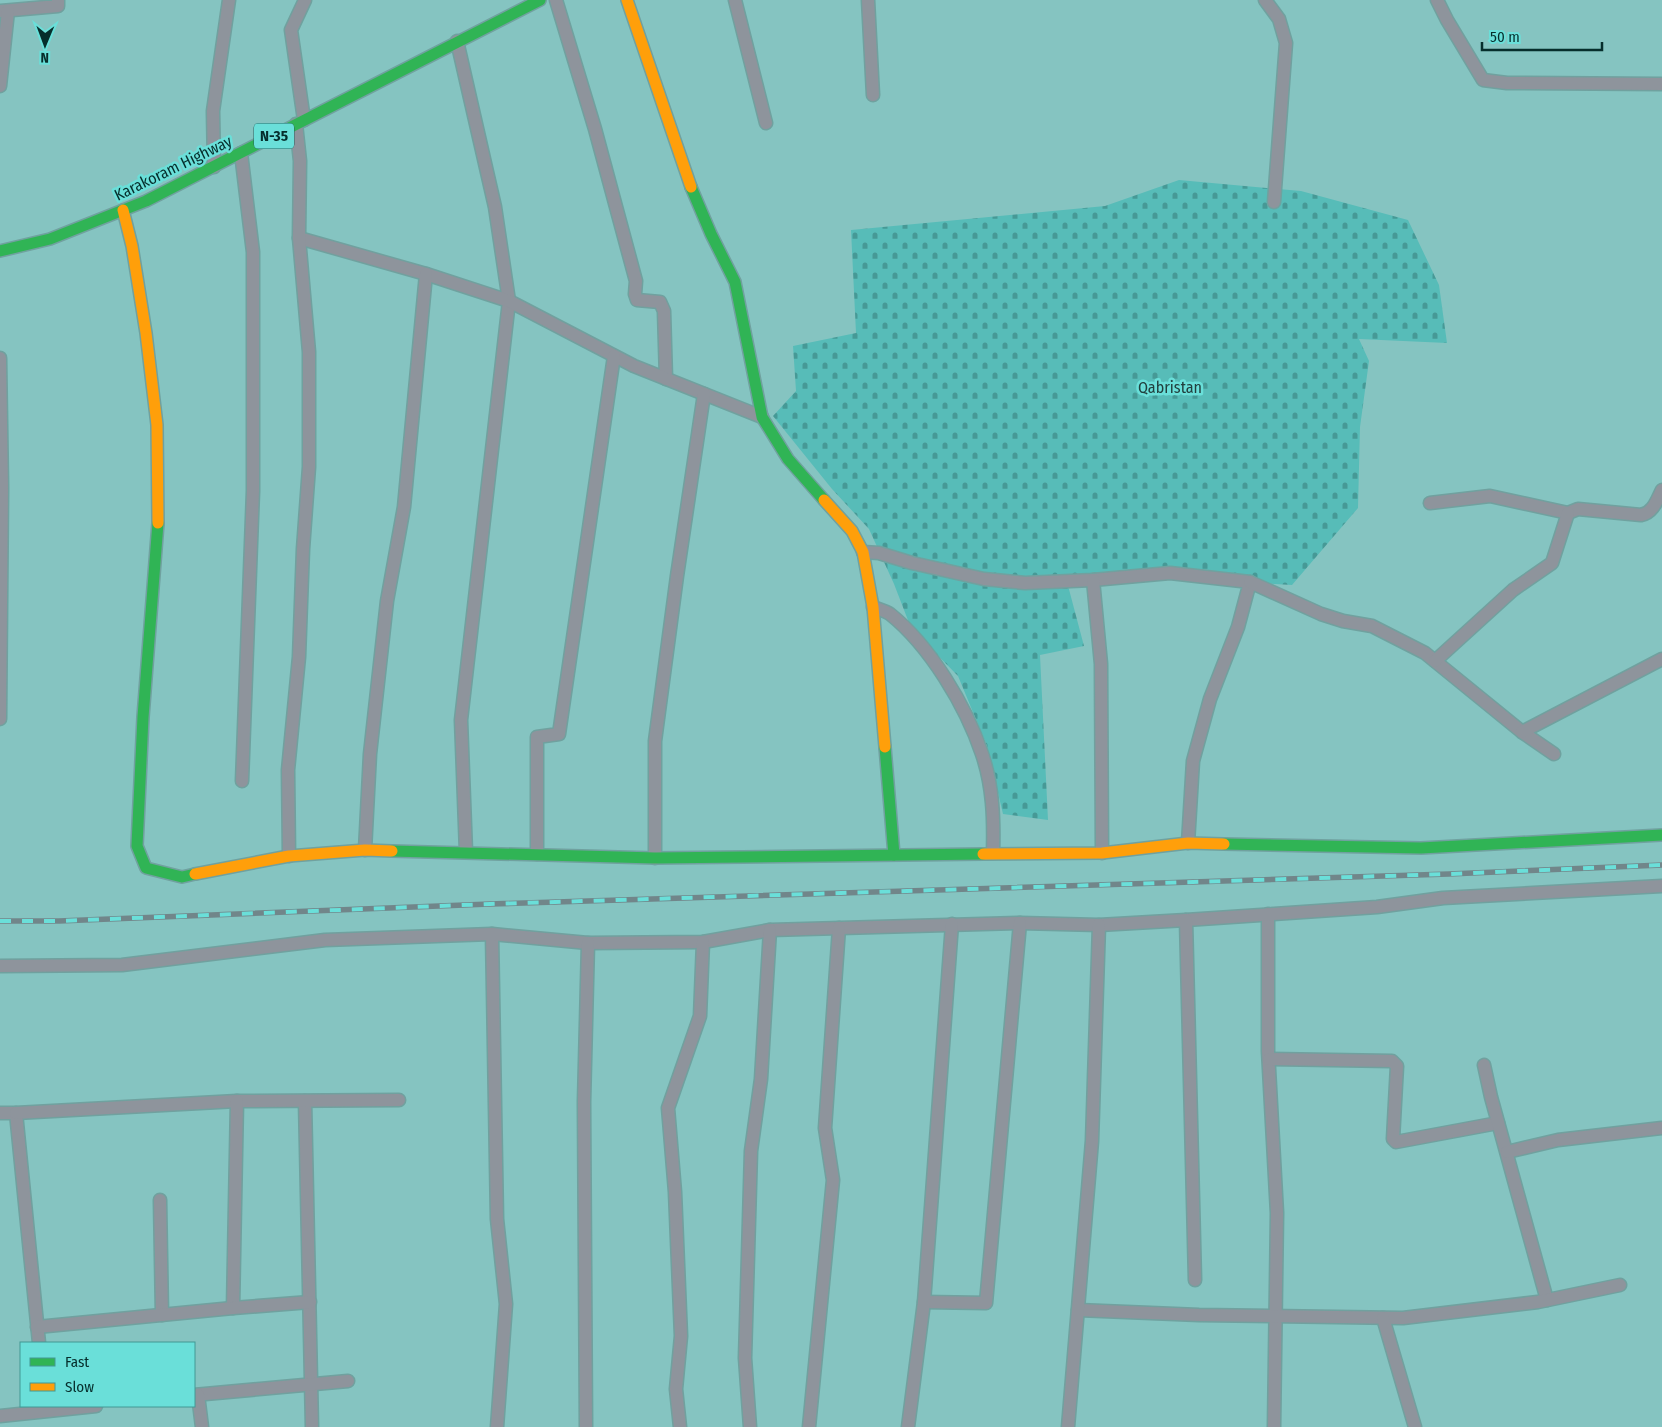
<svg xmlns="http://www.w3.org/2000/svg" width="1662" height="1427" viewBox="0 0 1662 1427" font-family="'Fira Sans Condensed',sans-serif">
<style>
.cemetery{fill:url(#cemetery-stones)}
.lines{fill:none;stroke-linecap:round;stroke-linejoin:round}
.street-casing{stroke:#70a19f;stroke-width:15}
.fast-casing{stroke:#70a19f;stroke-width:14}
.slow-casing{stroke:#70a19f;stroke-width:14}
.street{stroke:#8e949c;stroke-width:12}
.fast{stroke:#30b455;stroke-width:11}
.slow{stroke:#ff9f0a;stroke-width:11}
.rail-casing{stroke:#71868a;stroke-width:5.5}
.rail{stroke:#6adfd9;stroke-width:4;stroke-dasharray:11;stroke-linecap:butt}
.labels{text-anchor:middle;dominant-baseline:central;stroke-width:5;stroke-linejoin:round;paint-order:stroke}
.shield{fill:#6adfd9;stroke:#246360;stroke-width:1}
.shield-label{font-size:15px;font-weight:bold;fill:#062e2c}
.street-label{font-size:16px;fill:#062e2c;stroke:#6adfd9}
.park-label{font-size:16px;fill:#223f3d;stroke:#6adfd9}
</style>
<defs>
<pattern id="cemetery-stones" width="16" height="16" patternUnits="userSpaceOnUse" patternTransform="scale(1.25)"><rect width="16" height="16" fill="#57bcb8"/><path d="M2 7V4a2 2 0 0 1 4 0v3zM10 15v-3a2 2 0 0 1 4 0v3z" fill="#469996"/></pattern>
</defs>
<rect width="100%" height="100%" fill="#85c4c1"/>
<polygon class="cemetery" points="1179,180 1301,191 1408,220 1439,285 1447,343 1359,339 1369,361 1360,427 1358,508 1292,585 1196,579 1066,578 1084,646 1040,655 1048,820 1003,814 987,746 958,676 911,628 894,584 869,529 832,489 773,416 796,391 793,346 856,333 851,230 1105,206"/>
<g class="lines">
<defs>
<g id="street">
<polyline points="556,0 595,129 636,281 635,294 637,300 660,302 664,311 666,379"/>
<polyline points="735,0 766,123"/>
<polyline points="868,0 873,95"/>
<polyline points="1265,0 1279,19 1286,43 1274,202"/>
<polyline points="1437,0 1447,20 1483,80 1507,83 1662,84"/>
<polyline points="1,11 58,6 58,0"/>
<polyline points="457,41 495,207 509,301 461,720 466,852"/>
<polyline points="0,86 8,11"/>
<polyline points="304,120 291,30 305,0"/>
<polyline points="241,153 253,252 253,491 242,781"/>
<polyline points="214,167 213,111 229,0"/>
<polyline points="299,238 426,274 509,301 634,366 762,417"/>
<polyline points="0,358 2,488 0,719"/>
<path d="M 1430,503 L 1490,496 L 1568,513 L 1578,509 L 1641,515 C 1653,513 1657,500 1662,490"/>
<polyline points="863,552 879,553 912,563 984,579 1025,583 1093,580 1170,573 1250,582 1238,627 1210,699 1193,761 1188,843"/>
<polyline points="1093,580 1101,664 1102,853"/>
<polyline points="1250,582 1321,614 1343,621 1372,626 1425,653 1522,732 1554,754"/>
<path d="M 873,607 C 878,609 886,611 890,614 C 930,646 966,706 982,754 C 993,786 994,819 993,853"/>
<polyline points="1435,661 1513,590 1552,563 1568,513"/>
<polyline points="1522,732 1662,659"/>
<polyline points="365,850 370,754 387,601 404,507 426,274"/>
<polyline points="537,854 537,737 559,734 614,356"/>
<polyline points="289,856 288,770 299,657 303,549 309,467 309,352 299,238 300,161 296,124"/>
<polyline points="655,858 655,741 677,576 704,394"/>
<polyline points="1268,914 1268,1051 1277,1213 1274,1427"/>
<polyline points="1186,920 1377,907 1443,898 1662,886"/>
<polyline points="492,934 497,1219 506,1304 497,1427"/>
<polyline points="0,966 122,965 325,940 492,934 588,943 703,942 770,930 1020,923 1099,925 1186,920 1195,1280"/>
<polyline points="1269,1059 1392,1061 1397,1066 1393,1139 1396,1142 1498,1123"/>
<polyline points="1484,1065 1491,1097 1547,1300"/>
<polyline points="305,1101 312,1427"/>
<polyline points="0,1113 16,1113 39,1343"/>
<polyline points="16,1113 237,1101 399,1100"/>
<polyline points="1507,1152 1558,1140 1662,1128"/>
<polyline points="160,1200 162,1315"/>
<polyline points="924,1302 986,1303 1020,923"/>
<polyline points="233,1308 237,1101"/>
<polyline points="1078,1310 1199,1315 1403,1318 1538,1302 1620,1285"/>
<polyline points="1383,1318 1415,1427"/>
<polyline points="37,1327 233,1308 310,1302"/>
<polyline points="194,1395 348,1381"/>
<polyline points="198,1395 202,1427"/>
<polyline points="0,1416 96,1406"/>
<polyline points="586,1427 584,1102 588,943"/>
<polyline points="680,1427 676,1389 681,1336 675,1192 668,1108 700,1016 703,942"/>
<polyline points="750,1427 745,1358 751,1151 761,1079 770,930"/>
<polyline points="809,1427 833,1180 825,1128 839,928"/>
<polyline points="908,1427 924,1302 952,924"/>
<polyline points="1068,1427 1092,1141 1099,925"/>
</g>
<g id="fast">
<polyline points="691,187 711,234 735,282 762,417 788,459 824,500"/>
<polyline points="0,251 50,239 146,201 540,0"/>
<polyline points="158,523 143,717 137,846 146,868 182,877 195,874"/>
<polyline points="885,747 894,855"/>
<polyline points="1224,844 1421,848 1662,835"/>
<polyline points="392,851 655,858 983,854"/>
</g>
<g id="slow">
<polyline points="627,0 691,187"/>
<polyline points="123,210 132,246 146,333 157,425 158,523"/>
<polyline points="824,500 852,531 863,552 873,607 885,747"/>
<polyline points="983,854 1102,853 1188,843 1224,844"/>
<polyline points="195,874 289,856 365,850 392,851"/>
</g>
</defs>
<use href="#street" class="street-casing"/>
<use href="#fast" class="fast-casing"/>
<use href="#slow" class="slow-casing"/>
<use href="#street" class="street"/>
<use href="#fast" class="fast"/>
<use href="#slow" class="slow"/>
<defs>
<polyline id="rail" points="0,921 59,921 490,904 1449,874 1662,865"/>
</defs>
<use href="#rail" class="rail-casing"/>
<use href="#rail" class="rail"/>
</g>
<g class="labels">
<rect class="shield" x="254" y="123.5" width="40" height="25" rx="4"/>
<g class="shield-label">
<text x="274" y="136">N-35</text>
</g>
<g class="street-label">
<text transform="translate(173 168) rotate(-26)">Karakoram Highway</text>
</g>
<g class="park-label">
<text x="1170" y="387">Qabristan</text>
</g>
</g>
<rect x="20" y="1342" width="175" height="65" fill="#6adfd9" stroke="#429894"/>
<rect x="30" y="1358" width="25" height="8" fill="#30b455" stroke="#429894"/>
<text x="65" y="1367" font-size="15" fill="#062e2c">Fast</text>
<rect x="30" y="1383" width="25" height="8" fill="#ff9f0a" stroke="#429894"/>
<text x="65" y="1392" font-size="15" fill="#062e2c">Slow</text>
<g transform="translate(45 45) rotate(181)" stroke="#6adfd9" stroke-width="4" paint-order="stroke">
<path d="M0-4L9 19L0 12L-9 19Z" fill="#062e2c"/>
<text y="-8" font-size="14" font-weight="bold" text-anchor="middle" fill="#062e2c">N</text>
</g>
<path d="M1482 42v8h120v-8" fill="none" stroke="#062e2c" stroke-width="2.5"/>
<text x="1490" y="42" font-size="15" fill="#062e2c" stroke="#6adfd9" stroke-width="4" paint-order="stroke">50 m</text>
</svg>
